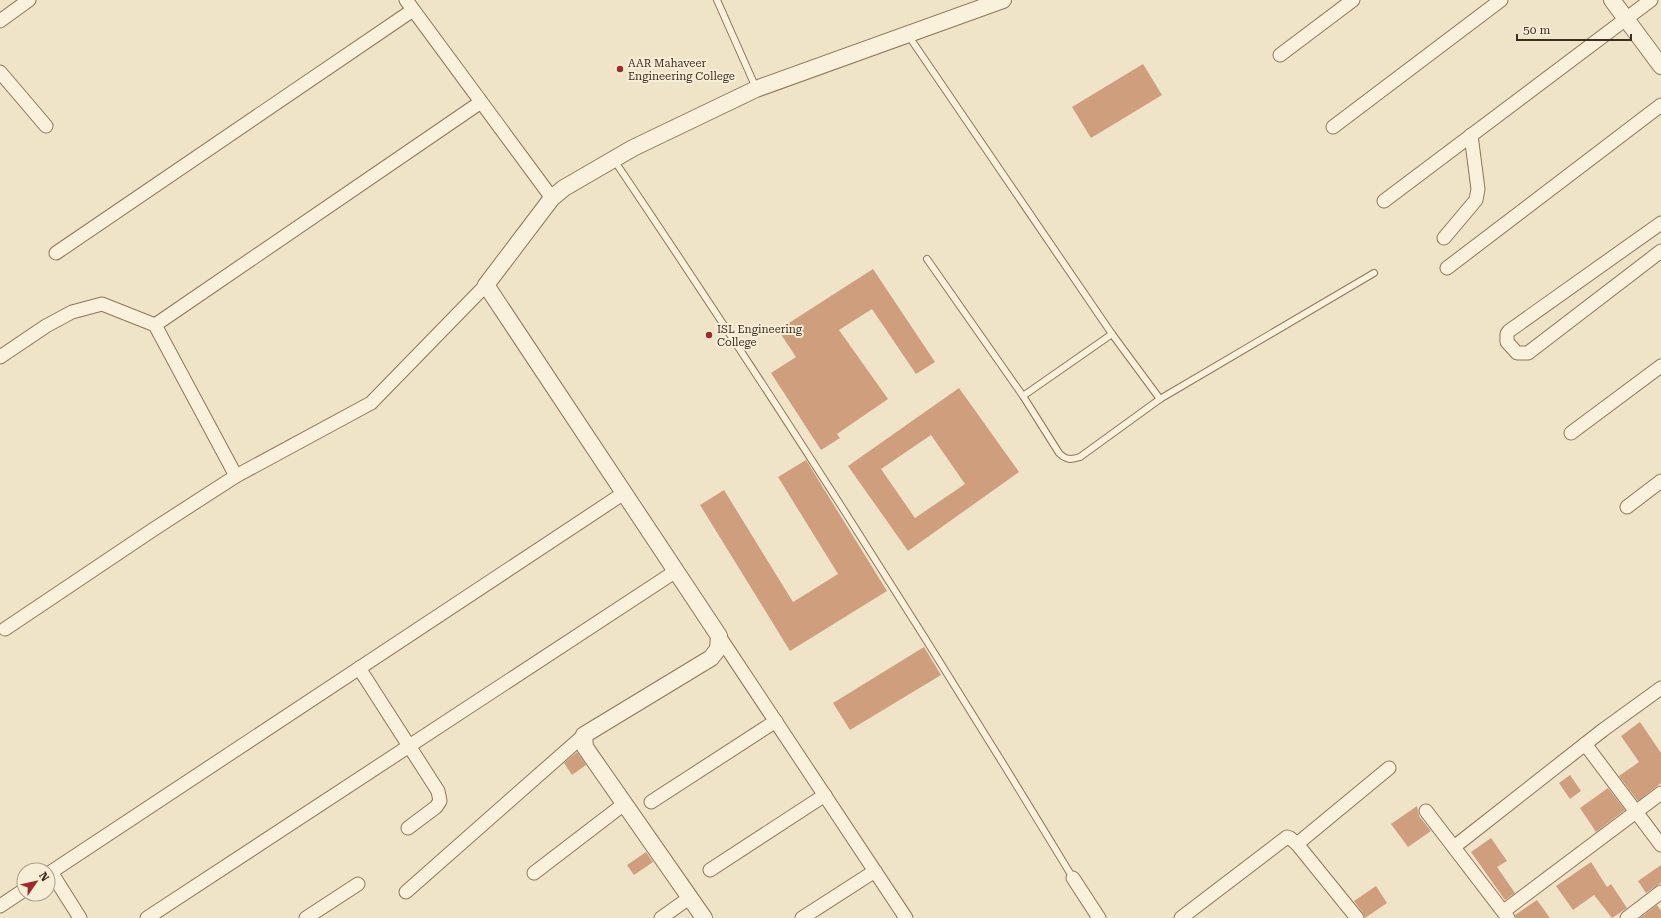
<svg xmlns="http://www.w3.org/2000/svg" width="1661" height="918" viewBox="0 0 1661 918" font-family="'Roboto Serif',serif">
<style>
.building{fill:#cf9f7d;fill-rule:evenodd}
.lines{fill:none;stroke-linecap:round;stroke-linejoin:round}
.service-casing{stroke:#8d765c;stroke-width:8}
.minor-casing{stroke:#8d765c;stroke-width:15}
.tertiary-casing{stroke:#8d765c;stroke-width:18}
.service{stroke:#faf1dc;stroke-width:6}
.minor{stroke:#faf1dc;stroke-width:13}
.tertiary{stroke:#faf1dc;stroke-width:16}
.poi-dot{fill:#9e2a2b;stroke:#f7eed8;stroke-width:1.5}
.labels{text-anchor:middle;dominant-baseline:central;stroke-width:4;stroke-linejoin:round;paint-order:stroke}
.poi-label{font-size:11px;fill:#3d2e20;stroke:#f7eed8;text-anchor:start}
</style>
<rect width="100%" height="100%" fill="#f0e4c8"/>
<g class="building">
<polygon points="1143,64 1162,95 1091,138 1072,107"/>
<polygon points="873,269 935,362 916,374 872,309 839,330 888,399 837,434 840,438 821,450 771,373 796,357 778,330"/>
<path d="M 959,388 L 1019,472 L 908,551 L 848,466 ZM 931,435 L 965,484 L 915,518 L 881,469 Z"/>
<polygon points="806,460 887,591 790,651 700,505 724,490 793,602 838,574 778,477"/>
<polygon points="924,647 941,675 850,730 833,703"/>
<polygon points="1640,722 1661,753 1661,783 1638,801 1619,776 1639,762 1621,736"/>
<polygon points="577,752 586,765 572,775 564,763"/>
<polygon points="1570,775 1581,791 1570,799 1559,783"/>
<polygon points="1608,788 1625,810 1596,832 1580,808"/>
<polygon points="1417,806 1419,816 1431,831 1408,847 1391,824"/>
<polygon points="1491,838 1507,861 1497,867 1515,893 1505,900 1471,852"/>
<polygon points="646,852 653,862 634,875 627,865"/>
<polygon points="1591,862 1607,887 1611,884 1627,908 1612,918 1594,895 1573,910 1556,886"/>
<polygon points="1661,865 1661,883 1646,893 1638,881"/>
<polygon points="1376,886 1387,903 1365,918 1363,913 1354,901"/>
<polygon points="1537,900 1550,918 1516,918 1515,915"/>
<polygon points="1657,905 1661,911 1661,918 1640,918"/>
</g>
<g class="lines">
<defs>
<g id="service">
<polyline points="717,0 756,88"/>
<path d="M 908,35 L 1112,334 L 1160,399 L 1080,457 C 1071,460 1066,460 1059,453 L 1023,396 L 927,259"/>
<path d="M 614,160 C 773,396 925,634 1073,878"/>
<polyline points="1023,396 1112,334"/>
<polyline points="1160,399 1374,273"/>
</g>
<g id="minor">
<polyline points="406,0 552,198"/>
<polyline points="0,21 29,0"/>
<polyline points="1280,55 1353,0"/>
<polyline points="0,72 46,126"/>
<polyline points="1333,127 1501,0"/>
<polyline points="1384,201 1651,0"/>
<polyline points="1661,223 1509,331 1507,334 1507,342 1517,353 1528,353 1661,251"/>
<polyline points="1444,238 1476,200 1478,189 1471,135"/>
<polyline points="56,253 413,10"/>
<polyline points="1447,268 1661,105"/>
<polyline points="155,325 481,102"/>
<polyline points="0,357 46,326 72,312 102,304 155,325 236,476"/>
<polyline points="1571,433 1661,366"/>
<polyline points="1627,507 1661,481"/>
<polyline points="5,629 154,529 236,476 371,403 486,285"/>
<polyline points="719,636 906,918"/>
<polyline points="359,668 438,791 440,801 436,807 408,828"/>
<polyline points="1585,744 1661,845"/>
<polyline points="651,802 776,721"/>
<polyline points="1426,811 1508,918"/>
<polyline points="1297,844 1389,768"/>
<polyline points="1454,847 1603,730 1661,688"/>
<polyline points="710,870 825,795"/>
<polyline points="534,873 624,804"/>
<polyline points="1073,878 1099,918"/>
<polyline points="406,892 584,735"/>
<polyline points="0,906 24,890"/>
<polyline points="1504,911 1661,793"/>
<polyline points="80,918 51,872 624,493"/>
<polyline points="147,918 676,571"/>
<polyline points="306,918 358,884"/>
<polyline points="661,918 689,898"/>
<polyline points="802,918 875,871"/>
<polyline points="1181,918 1287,837 1290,838 1297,844 1357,918"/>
<polyline points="1627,918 1661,892"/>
</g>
<g id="tertiary">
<polyline points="1612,0 1661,66"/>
<polyline points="704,918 589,753 585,747 584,735 711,658 718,649 719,636 486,285 552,198 564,188 633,148 756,89 1003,0"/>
</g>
</defs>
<use href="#service" class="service-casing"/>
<use href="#minor" class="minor-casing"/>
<use href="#tertiary" class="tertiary-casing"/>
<use href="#service" class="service"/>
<use href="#minor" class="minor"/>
<use href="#tertiary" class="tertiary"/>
</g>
<g class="poi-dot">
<circle cx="620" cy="69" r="4"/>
<circle cx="709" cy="335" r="4"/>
</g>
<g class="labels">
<g class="poi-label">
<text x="628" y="63">AAR Mahaveer<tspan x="628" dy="13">Engineering College</tspan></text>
<text x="717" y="329">ISL Engineering<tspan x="717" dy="13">College</tspan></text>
</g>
</g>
<g transform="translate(36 882) rotate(56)"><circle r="19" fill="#f7eed8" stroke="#ada18e"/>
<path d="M0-3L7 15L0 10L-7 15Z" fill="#9e2a2b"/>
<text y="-6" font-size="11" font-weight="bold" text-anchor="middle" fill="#3d2e20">N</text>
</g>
<path d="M1517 34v6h114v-6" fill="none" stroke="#3d2e20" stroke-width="2"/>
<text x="1523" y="34" font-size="12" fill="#3d2e20" stroke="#f7eed8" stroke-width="3" paint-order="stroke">50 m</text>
</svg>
